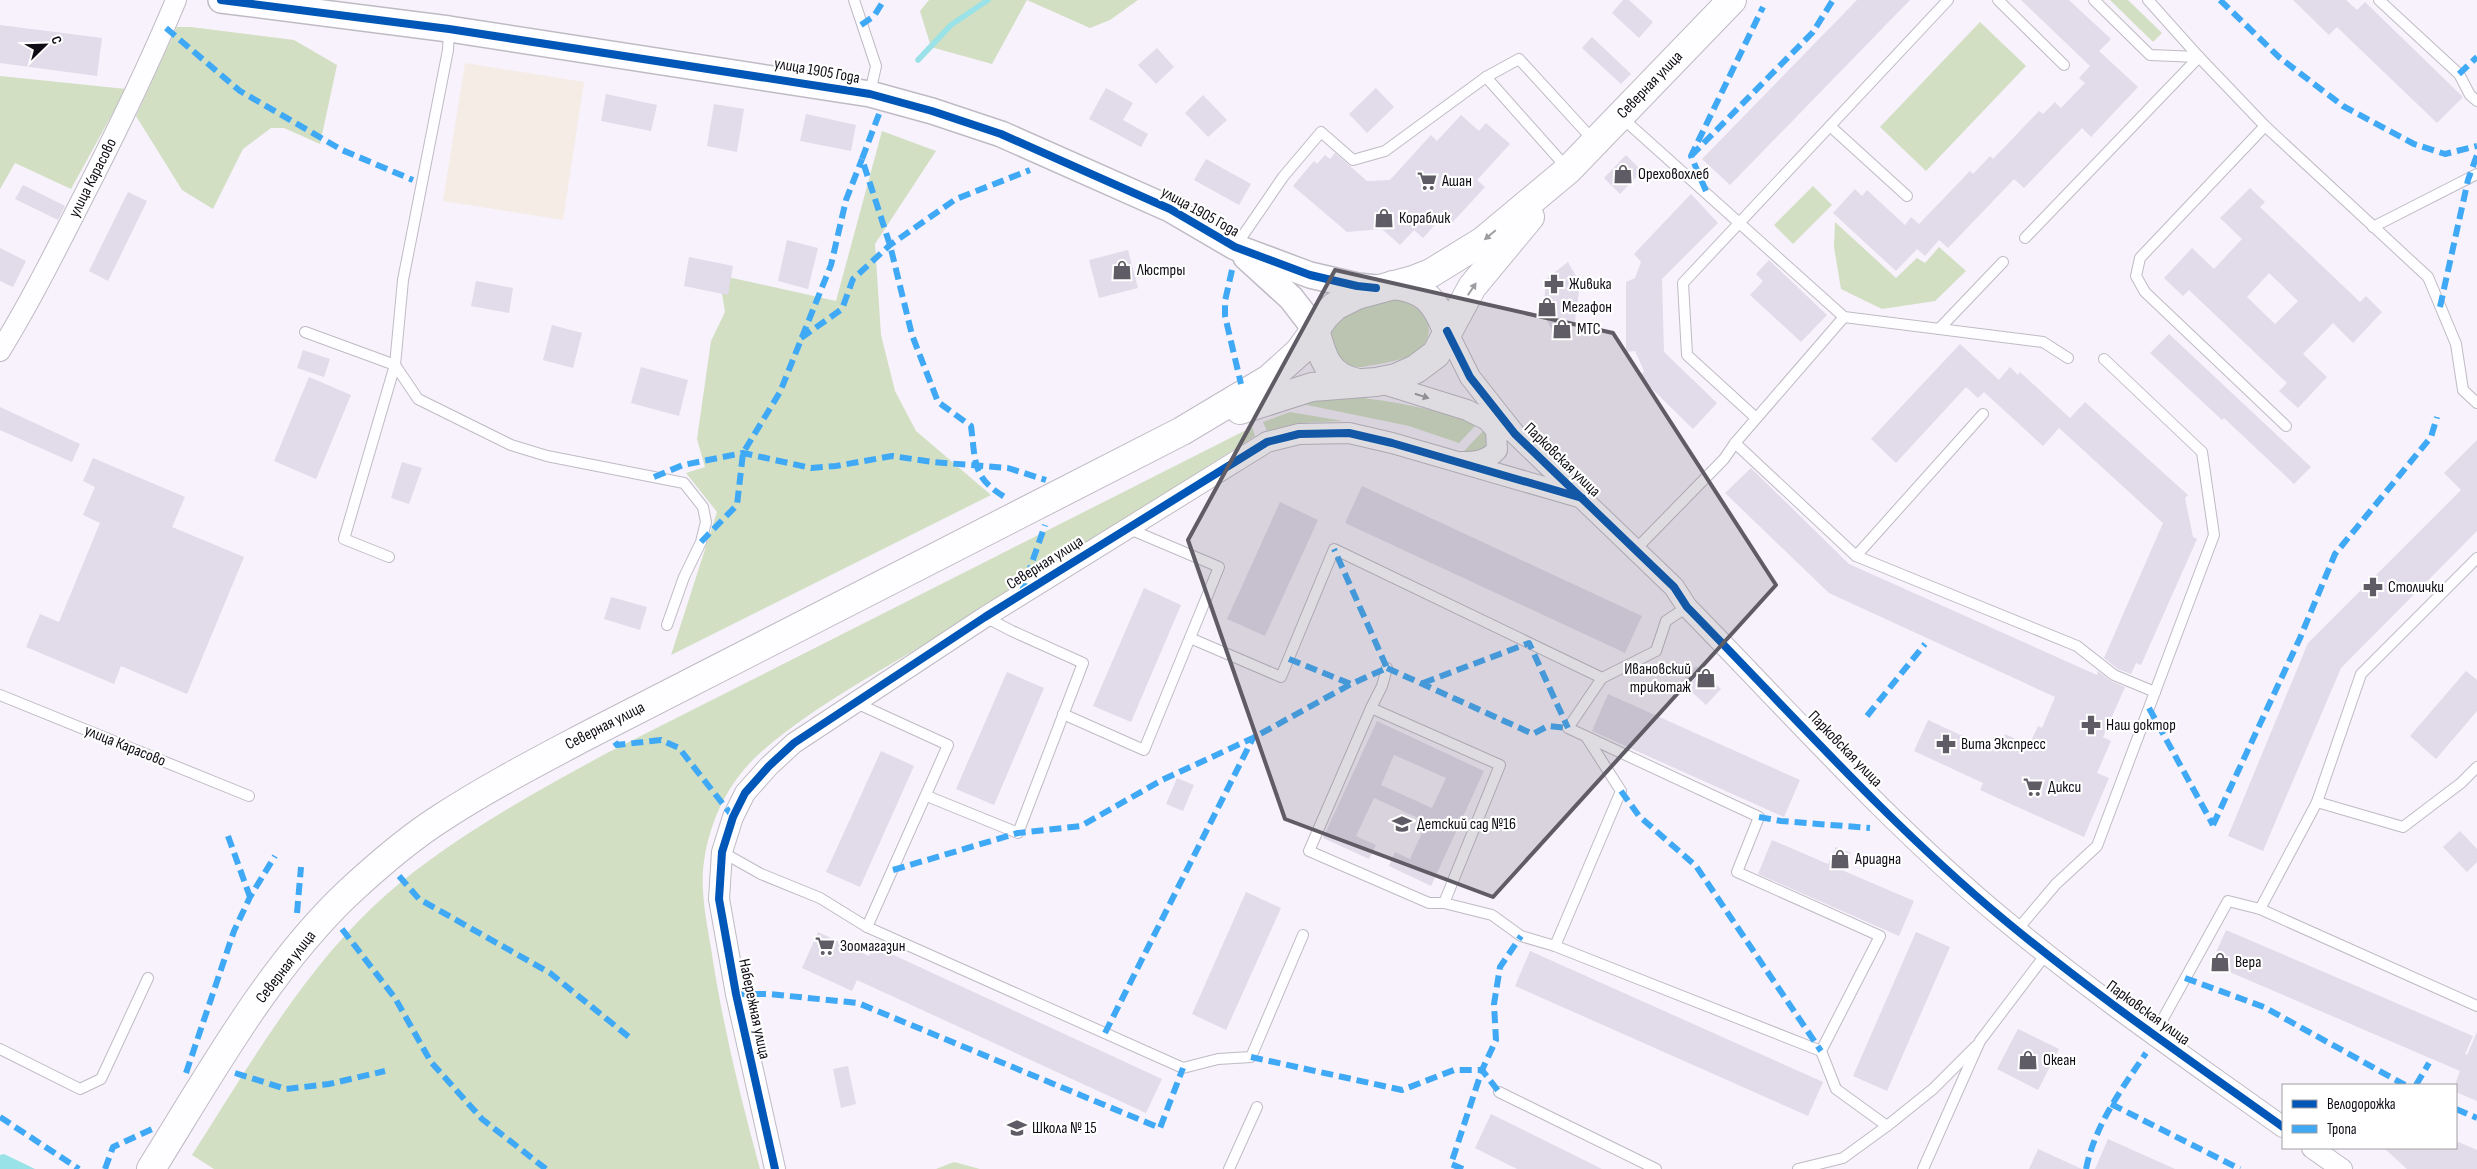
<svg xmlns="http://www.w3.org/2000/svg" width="2477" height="1169" viewBox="0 0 2477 1169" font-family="'Sofia Sans Condensed',sans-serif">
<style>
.industrial{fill:#f4ece5}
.green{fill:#d3dfc3}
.water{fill:#99e2e7}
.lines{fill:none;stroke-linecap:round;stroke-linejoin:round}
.stream{stroke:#99e2e7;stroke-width:5.5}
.building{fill:#e2dbea;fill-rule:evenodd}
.service-casing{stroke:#bfbbc4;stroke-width:12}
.minor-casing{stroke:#bfbbc4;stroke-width:22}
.tertiary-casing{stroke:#bfbbc4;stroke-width:28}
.secondary-casing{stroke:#bfbbc4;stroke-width:30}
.service{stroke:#fefdff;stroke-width:10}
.minor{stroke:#fefdff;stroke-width:20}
.tertiary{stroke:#fefdff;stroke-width:25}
.secondary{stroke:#fefdff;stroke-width:28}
.quiet{stroke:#3fa9f5;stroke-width:6;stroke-dasharray:12 6;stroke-linecap:butt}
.cycleway-casing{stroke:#fff;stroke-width:11}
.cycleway{stroke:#0057b8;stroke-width:8}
.oneway{fill:#9e9ca1}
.marked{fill:#605c65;fill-opacity:0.2;stroke:#605c65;stroke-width:4;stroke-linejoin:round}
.labels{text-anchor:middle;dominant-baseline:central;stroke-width:4.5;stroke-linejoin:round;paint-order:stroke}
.street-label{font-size:16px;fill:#0f0b14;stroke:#fff}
.poi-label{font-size:16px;fill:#0f0b14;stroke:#fff;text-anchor:start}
</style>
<rect width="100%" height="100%" fill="#f7f2fc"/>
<polygon class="industrial" points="465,63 584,82 563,220 443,201"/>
<g class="green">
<polygon points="929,0 1138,0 1110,20 1090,28 1027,0 992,64 931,47 920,11"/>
<polygon points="2110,0 2128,0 2162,33 2153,42"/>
<polygon points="1980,22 2026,66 1926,171 1880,127"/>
<polygon points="177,27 191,27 294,40 337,65 320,144 284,128 271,128 243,149 213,209 182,190 136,116"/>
<polygon points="0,76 126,89 71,189 15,163 0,189"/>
<polygon points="882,131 936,151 875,244 881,335 895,391 916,431 991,495 671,655 717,512 686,473 705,467 697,439 711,341 725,312 719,275 836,301"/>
<polygon points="1813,186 1832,205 1793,244 1774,225"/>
<polygon points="1835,222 1896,278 1917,258 1925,263 1939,247 1966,271 1935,301 1882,309 1841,289 1834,247"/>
<path d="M 1397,300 C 1424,302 1443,334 1416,352 C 1402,362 1380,363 1363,367 L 1356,367 L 1341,362 L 1329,339 C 1335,311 1371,303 1397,300 Z"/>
<path d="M 1321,395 C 1374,397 1427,406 1477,424 L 1459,443 L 1409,426 L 1302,404 Z"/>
<polygon points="1290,412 1343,421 1299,423 1267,431 1263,422"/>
<path d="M 1252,427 L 1255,436 C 1153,501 1052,566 950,629 C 888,667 814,705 760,753 C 730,780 712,816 705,855 C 699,886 706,918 711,948 C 722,1022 740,1096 760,1169 L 214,1169 L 192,1155 C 250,1065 305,966 387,894 C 450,839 533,793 607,753 Z"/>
<path d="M 1484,430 L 1488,439 C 1484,453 1476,453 1463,452 Z"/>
<polygon points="954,1162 980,1169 936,1169"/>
</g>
<polygon class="water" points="4,1154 35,1169 0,1169 0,1155"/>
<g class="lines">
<polyline class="stream" points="918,60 951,25 988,0"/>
</g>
<g class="building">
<polygon points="1623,0 1629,0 1653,22 1639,38 1612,13"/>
<polygon points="1857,0 1910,0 1730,185 1702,159"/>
<polygon points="2021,0 2069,0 2111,39 2099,51 2138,87 2091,137 2082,128 2024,188 2014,179 1948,248 1939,240 1925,256 1917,249 1896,271 1833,213 1855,189 1862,196 1867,190 1905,225 1911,217 1919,224 1970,171 1973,174 1990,156 1993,159 2039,111 2043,114 2055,102 2061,108 2085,83 2079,78 2090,66"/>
<polygon points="2293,0 2346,0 2357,10 2365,2 2463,97 2437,123 2337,27 2329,35"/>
<polygon points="0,25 102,38 97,76 0,63"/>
<polygon points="1592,37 1631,74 1621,84 1582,48"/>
<polygon points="1157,48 1174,67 1156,84 1138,65"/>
<polygon points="1106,88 1133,103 1123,120 1148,134 1141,147 1089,119"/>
<polygon points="1376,88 1394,107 1367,133 1349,114"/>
<polygon points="606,94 657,105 651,131 601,121"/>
<polygon points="1203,95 1227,120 1208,137 1185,113"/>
<polygon points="714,104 744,109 737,152 707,146"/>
<polygon points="806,114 856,125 851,151 800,141"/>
<polygon points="1461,115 1479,131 1486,123 1510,144 1477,180 1485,187 1450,225 1442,217 1423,238 1414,230 1400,245 1382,229 1347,232 1293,186 1314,161 1317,164 1325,155 1330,159 1335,153 1367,181 1390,180 1431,135 1437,141"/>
<polygon points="1626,155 1642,171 1620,194 1604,178"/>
<polygon points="1206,159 1251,184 1239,205 1194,180"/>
<polygon points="23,185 65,206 58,220 15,199"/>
<path d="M 2250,188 L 2265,202 L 2260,207 L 2360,302 L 2366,296 L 2382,312 L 2353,343 L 2333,323 L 2303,354 L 2327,377 L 2298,408 L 2279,391 L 2287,383 L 2189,290 L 2183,296 L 2164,278 L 2192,248 L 2214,269 L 2242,239 L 2220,218 ZM 2269,273 L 2298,301 L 2275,324 L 2247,297 Z"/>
<polygon points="128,192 147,201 108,281 89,271"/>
<polygon points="1691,194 1718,223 1662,279 1664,352 1717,403 1693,429 1640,377 1644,371 1635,351 1626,352 1626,282 1635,278 1641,262 1634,254"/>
<polygon points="787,240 818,248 808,289 778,281"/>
<polygon points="0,248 26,261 13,287 0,281"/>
<polygon points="1128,250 1138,288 1099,298 1089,260"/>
<polygon points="689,257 733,266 728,295 684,286"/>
<polygon points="1769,260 1827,315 1801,342 1750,295 1763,281 1756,274"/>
<polygon points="1568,262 1580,283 1575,322 1556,337 1543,314 1546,279"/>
<polygon points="476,281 513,288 509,313 471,306"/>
<polygon points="552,325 582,333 573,368 543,360"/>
<polygon points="2169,334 2311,467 2294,484 2224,418 2222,420 2150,353"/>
<polygon points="1960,344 1999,380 2010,367 2018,375 2020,372 2070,418 2085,402 2188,495 2185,498 2193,537 2197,539 2141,665 2136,663 2131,674 2118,669 2104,658 2163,523 2059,428 2043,446 1984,392 1978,398 1966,387 1896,463 1871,439"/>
<polygon points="303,350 330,359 324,377 297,368"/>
<polygon points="641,367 688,380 679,416 631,403"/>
<polygon points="309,377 351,395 316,479 274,461"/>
<polygon points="0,407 80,444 72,462 0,430"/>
<polygon points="2477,440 2477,531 2341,668 2263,851 2228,836 2308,643 2461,490 2444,473"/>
<polygon points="93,458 185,497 172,527 244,557 187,694 121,666 114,684 26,647 40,614 59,622 100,523 83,515 95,487 83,481"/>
<polygon points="402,462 422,468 409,504 391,498"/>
<polygon points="1751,468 1849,564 2097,675 2098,671 2111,681 2125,687 2103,737 2111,741 2097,773 2109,778 2084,837 1980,790 1983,783 1914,751 1928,720 1997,752 2005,734 2029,745 2038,726 2042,728 2055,697 1829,593 1725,493"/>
<polygon points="1362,486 1642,616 1625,653 1345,523"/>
<polygon points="1280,502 1318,520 1265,636 1227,619"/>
<polygon points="1144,588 1181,605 1131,722 1093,706"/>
<polygon points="611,597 647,607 640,630 604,619"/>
<polygon points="1696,666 1721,689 1706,705 1681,682"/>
<polygon points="2466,671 2477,680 2477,711 2436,759 2410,736"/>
<polygon points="1007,672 1044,688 994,805 956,789"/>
<polygon points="1608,694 1800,780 1784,817 1592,731"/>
<path d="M 1377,721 L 1484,771 L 1431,886 L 1389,866 L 1395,852 L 1410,859 L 1427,822 L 1374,798 L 1356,836 L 1376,845 L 1369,859 L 1323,838 ZM 1394,755 L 1446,778 L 1432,808 L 1381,785 Z"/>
<polygon points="881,751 914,766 860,887 826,872"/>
<polygon points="1177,778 1194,785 1183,811 1166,804"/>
<polygon points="2460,831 2477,849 2477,862 2467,872 2443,847"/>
<polygon points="1772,840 1828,864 1836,847 1851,853 1844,871 1914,901 1899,936 1758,874"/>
<polygon points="1246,892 1281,908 1226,1030 1192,1014"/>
<polygon points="2226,930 2473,1036 2465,1054 2467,1055 2477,1032 2477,1101 2456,1092 2456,1082 2460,1071 2211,964"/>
<polygon points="818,932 869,956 874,946 1162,1079 1146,1113 857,980 852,991 802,968"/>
<polygon points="1916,932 1950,947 1887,1091 1853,1076"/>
<polygon points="1530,951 1823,1082 1808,1116 1515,986"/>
<polygon points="2018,1029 2059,1049 2038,1090 1997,1069"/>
<polygon points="848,1066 856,1104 841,1108 833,1069"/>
<polygon points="1491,1114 1602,1169 1517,1169 1475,1148"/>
<polygon points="2108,1139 2175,1169 2095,1169"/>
<polygon points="2456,1141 2477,1150 2477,1169 2407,1169 2384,1148 2456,1148"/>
<polygon points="2038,1149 2082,1169 2029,1169"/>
</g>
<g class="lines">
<defs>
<g id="service">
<polyline points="854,0 876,66 870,93"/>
<polyline points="1998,0 2064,65"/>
<polyline points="2094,0 2150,55 2199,57"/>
<polyline points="2148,0 2199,57 2265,126 2428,277 2456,344 2463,390 2477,403"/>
<polyline points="2379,0 2459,74 2470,95 2477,101"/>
<polyline points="1486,77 1567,168"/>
<polyline points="1620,116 1844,317 2043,342 2068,358"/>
<polyline points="1830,126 1907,196"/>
<polyline points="2265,126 2140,258 2136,276 2145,292 2286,426"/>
<polyline points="2373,227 2477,174"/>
<polyline points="2025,238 2199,57"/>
<polyline points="1235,247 1283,177 1321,132 1353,160 1385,151 1486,77 1519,59 1595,142"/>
<polyline points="1939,329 2003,262"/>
<polyline points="305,332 395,365 418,399 511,445 547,456 684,483 703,507 706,522 701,542 684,577 667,625"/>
<polyline points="1756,418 1687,355 1683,283 1948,0"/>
<polyline points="1735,443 1856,556 2077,646 2114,675 2155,692"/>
<polyline points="1636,549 1724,459 1735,443 1844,317"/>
<polyline points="1856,556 1983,414"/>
<polyline points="389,557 344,539 395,365 403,280 448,50 449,30"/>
<polyline points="1190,638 1281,677 1334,549 1602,678 1656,651 1666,621 1687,607"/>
<polyline points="1602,678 1568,728 1759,817 1737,872 1880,936 1821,1051 1836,1089 1887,1126"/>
<polyline points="0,695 249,796"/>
<polyline points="1371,708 1382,686 1387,668"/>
<polyline points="1063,714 1144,750 1219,567 1127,528"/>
<polyline points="927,796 1018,833 1083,663 1012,631 985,617"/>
<polyline points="2317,802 2403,827 2461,783 2477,767"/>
<polyline points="722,852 761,874 820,898 867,927 948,745 854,702"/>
<polyline points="1444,903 1429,903 1309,851 1371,708 1500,765 1444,903 1492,915 1521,936 1555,946 1821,1051"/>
<polyline points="2260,909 2317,802 2361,674 2477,558"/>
<polyline points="867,927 1183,1068 1218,1059 1251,1057 1303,935"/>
<polyline points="2017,930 2056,884 2097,846 2214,535 2202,452 2104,359"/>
<polyline points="1555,946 1621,791 1587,738"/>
<polyline points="2154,1035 2228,901 2260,909 2477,1006"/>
<polyline points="0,1049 80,1089 101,1079 148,978"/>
<polyline points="1499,1092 1656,1169"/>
<polyline points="1229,1169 1257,1107"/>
<polyline points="1798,1169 1843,1158 1887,1126 1933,1089 1976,1046"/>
<polyline points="1923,1169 1980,1041 2046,954"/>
</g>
<g id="minor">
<path d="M 1447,331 L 1470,377 L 1515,434 L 1674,587 L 1687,607 C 1790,712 1889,824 2002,918 C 2092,993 2188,1059 2283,1127"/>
<path d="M 0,351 C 29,304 53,256 78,207 C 113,139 147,70 176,0"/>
<polyline points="1377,382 1467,410 1507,430"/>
<path d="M 1461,462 C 1476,462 1487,461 1497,450 L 1496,430 L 1487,420"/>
<polyline points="2312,1148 2342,1169"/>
<polyline points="775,1169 736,994 719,899 722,852 733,817 745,793 769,766 794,743 985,617 1267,442 1299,434 1349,433 1392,443 1582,498"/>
</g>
<g id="tertiary">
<polyline points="221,0 449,29 870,94 932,111 1001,134 1170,209 1235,247 1310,275 1357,286 1376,288"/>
<polyline points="1246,257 1291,298 1315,329"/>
</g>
<g id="secondary">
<path d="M 1393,285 C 1425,288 1436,302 1447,331"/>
<path d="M 1315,329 C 1322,356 1327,378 1359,383"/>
<polyline points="1240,410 1312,387 1376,382 1396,378 1416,369 1436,354 1472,287 1530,217"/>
<path d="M 151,1169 C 209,1076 269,967 349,892 C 377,866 408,839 441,818 C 487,788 537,762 586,736 L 1182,431 L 1269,379 L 1299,352 L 1325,316 L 1335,306 L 1357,295 L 1413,280 L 1431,273 L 1483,241 L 1568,170 L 1732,0"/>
</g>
</defs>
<use href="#service" class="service-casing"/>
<use href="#minor" class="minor-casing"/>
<use href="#tertiary" class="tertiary-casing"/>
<use href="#secondary" class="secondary-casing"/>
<use href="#service" class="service"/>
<use href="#minor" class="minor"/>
<use href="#tertiary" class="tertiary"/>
<use href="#secondary" class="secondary"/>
<g class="quiet">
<polyline points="2220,0 2280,58 2343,106 2414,144 2445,154 2477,146"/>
<polyline points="861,25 874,16 884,0"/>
<polyline points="166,28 240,91 342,150 413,180"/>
<polyline points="2459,74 2477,57"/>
<path d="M 879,114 L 862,159 L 890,245 L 912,335 L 938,402 L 971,426 C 976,465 972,478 1008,499"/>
<polyline points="1691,156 1813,32 1833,0"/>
<polyline points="1706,191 1691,156 1763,7"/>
<polyline points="1232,270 1225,301 1225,316 1241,384"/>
<polyline points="2440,307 2468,180 2477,155"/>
<polyline points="801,338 842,309 853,279 890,245 956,199 1030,170"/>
<polyline points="654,477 683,465 743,453 811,468 836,466 892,456 933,462 1008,468 1046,480"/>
<polyline points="701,542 737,505 743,453 780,392 831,265 846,200 862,159"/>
<polyline points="1021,594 1045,525"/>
<polyline points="1289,659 1351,684 1387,668 1334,549"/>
<polyline points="1387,668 1533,734 1548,726 1568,728"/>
<polyline points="1423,683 1529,643 1568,728"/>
<polyline points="2149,708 2213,825"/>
<polyline points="1867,716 1925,644"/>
<polyline points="615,742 617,745 661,740 679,748 733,817"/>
<polyline points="1621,791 1639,816 1696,866 1821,1051"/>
<polyline points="1759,817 1781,821 1870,828"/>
<polyline points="2213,825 2300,638 2335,554 2431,437 2437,417"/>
<polyline points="228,836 250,897"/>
<polyline points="893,870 1018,833 1081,826 1162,780 1253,738 1351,684"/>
<polyline points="399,876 419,899 550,973 629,1037"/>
<polyline points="297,913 301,867"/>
<polyline points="342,929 395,998 431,1062 482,1119 546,1169"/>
<polyline points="2185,978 2264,1007 2405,1085"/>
<polyline points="736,994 769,994 858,1003 1160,1128 1183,1068"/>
<polyline points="1105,1033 1253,738"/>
<polyline points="1251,1057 1402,1090 1454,1070 1482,1070 1499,1092"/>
<polyline points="186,1073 234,931 250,897 275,856"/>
<polyline points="235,1073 286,1089 329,1084 385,1071"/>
<polyline points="2416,1085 2429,1063"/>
<polyline points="2111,1104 2240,1169"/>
<polyline points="2456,1109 2477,1118"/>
<polyline points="0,1117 79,1169"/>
<polyline points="105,1169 113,1147 152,1129"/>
<polyline points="1463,1169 1451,1164 1482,1070 1496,1040 1494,1004 1500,967 1521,936"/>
<path d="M 2086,1169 C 2095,1125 2121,1090 2146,1053"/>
</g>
<defs>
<g id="cycleway">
<polyline points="221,0 449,29 870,94 932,111 1001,134 1170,209 1235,247 1310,275 1357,286 1376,288"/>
<path d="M 1447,331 L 1470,377 L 1515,434 L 1674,587 L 1687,607 C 1790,712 1889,824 2002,918 C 2092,993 2188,1059 2283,1127"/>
<polyline points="775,1169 736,994 719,899 722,852 733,817 745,793 769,766 794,743 985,617 1267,442 1299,434 1349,433 1392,443 1582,498"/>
</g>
</defs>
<use href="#cycleway" class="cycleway-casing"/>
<use href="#cycleway" class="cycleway"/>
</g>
<defs><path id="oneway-solid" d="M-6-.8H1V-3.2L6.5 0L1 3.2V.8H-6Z" transform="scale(1.25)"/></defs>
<g class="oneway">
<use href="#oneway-solid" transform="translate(1490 235) rotate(140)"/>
<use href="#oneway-solid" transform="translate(1472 289) rotate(-56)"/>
<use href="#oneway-solid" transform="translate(1422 396) rotate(18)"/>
</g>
<path class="marked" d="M 1335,270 L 1613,333 L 1776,585 L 1493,897 L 1285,819 L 1188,540 Z"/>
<defs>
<symbol id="shop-bare" viewBox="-9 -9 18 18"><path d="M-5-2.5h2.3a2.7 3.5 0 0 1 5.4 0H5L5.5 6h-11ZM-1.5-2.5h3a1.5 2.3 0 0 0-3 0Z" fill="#605c65" stroke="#fff" stroke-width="2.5" paint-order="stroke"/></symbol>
<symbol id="supermarket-bare" viewBox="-9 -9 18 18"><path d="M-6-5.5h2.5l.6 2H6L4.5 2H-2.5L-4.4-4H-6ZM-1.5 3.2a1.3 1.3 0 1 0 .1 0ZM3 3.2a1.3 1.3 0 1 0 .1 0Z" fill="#605c65" stroke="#fff" stroke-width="2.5" paint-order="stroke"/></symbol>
<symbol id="pharmacy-bare" viewBox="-9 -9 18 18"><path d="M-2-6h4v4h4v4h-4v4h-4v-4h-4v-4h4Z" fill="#605c65" stroke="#fff" stroke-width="2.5" paint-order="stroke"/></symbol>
<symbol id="school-bare" viewBox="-9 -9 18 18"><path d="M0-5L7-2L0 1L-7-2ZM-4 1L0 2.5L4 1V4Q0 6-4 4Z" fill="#605c65" stroke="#fff" stroke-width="2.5" paint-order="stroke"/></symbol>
</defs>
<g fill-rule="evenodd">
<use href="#shop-bare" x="1609" y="160" width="28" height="28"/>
<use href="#supermarket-bare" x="1413" y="167" width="28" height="28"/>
<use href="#shop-bare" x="1370" y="204" width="28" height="28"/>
<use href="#shop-bare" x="1108" y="256" width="28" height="28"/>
<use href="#pharmacy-bare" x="1540" y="270" width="28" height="28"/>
<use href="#shop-bare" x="1533" y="293" width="28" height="28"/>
<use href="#shop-bare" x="1548" y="315" width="28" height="28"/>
<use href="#pharmacy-bare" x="2359" y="573" width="28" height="28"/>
<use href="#shop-bare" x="1692" y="664" width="28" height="28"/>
<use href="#pharmacy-bare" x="2077" y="711" width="28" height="28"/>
<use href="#pharmacy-bare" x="1932" y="730" width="28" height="28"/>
<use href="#supermarket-bare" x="2019" y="773" width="28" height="28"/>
<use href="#school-bare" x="1388" y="810" width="28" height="28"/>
<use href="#shop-bare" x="1826" y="845" width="28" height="28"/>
<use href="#supermarket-bare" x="811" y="932" width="28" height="28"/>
<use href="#shop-bare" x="2206" y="948" width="28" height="28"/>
<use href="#shop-bare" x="2014" y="1046" width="28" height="28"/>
<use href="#school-bare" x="1003" y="1114" width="28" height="28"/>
</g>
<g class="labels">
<g class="street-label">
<text transform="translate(817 71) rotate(10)">улица 1905 Года</text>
<text transform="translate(1650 85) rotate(-46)">Северная улица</text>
<text transform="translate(93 178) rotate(-63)">улица Карасово</text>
<text transform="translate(1200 212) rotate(29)">улица 1905 Года</text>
<text transform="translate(1562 460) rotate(44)">Парковская улица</text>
<text transform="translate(1045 563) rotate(-32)">Северная улица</text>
<text transform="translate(605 726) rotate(-27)">Северная улица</text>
<text transform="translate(125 746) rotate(22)">улица Карасово</text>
<text transform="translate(1845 749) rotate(46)">Парковская улица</text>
<text transform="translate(286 967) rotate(-52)">Северная улица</text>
<text transform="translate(754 1009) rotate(78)">Набережная улица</text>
<text transform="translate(2148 1013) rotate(36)">Парковская улица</text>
</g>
<g class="poi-label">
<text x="1638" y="174">Ореховохлеб</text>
<text x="1442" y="181">Ашан</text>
<text x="1399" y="218">Кораблик</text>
<text x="1137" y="270">Люстры</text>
<text x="1569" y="284">Живика</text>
<text x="1562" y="307">Мегафон</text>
<text x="1577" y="329">МТС</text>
<text x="2388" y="587">Столички</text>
<text x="1691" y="669" text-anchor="end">Ивановский<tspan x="1691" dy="18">трикотаж</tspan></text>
<text x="2106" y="725">Наш доктор</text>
<text x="1961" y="744">Вита Экспресс</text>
<text x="2048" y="787">Дикси</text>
<text x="1417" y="824">Детский сад №16</text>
<text x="1855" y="859">Ариадна</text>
<text x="840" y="946">Зоомагазин</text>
<text x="2235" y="962">Вера</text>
<text x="2043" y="1060">Океан</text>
<text x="1032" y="1128">Школа № 15</text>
</g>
</g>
<rect x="2282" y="1084" width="175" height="65" fill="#ffffff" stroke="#9f9da1"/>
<rect x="2292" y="1100" width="25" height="8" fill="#0057b8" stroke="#9f9da1"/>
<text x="2327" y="1109" font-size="15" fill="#0f0b14">Велодорожка</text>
<rect x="2292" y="1125" width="25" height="8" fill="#3fa9f5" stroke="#9f9da1"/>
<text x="2327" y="1134" font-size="15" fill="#0f0b14">Тропа</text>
<g transform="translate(45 45) rotate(67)" stroke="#ffffff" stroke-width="4" paint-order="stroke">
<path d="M0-4L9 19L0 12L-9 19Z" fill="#0f0b14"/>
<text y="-8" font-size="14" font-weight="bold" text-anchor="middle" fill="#0f0b14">С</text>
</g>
</svg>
